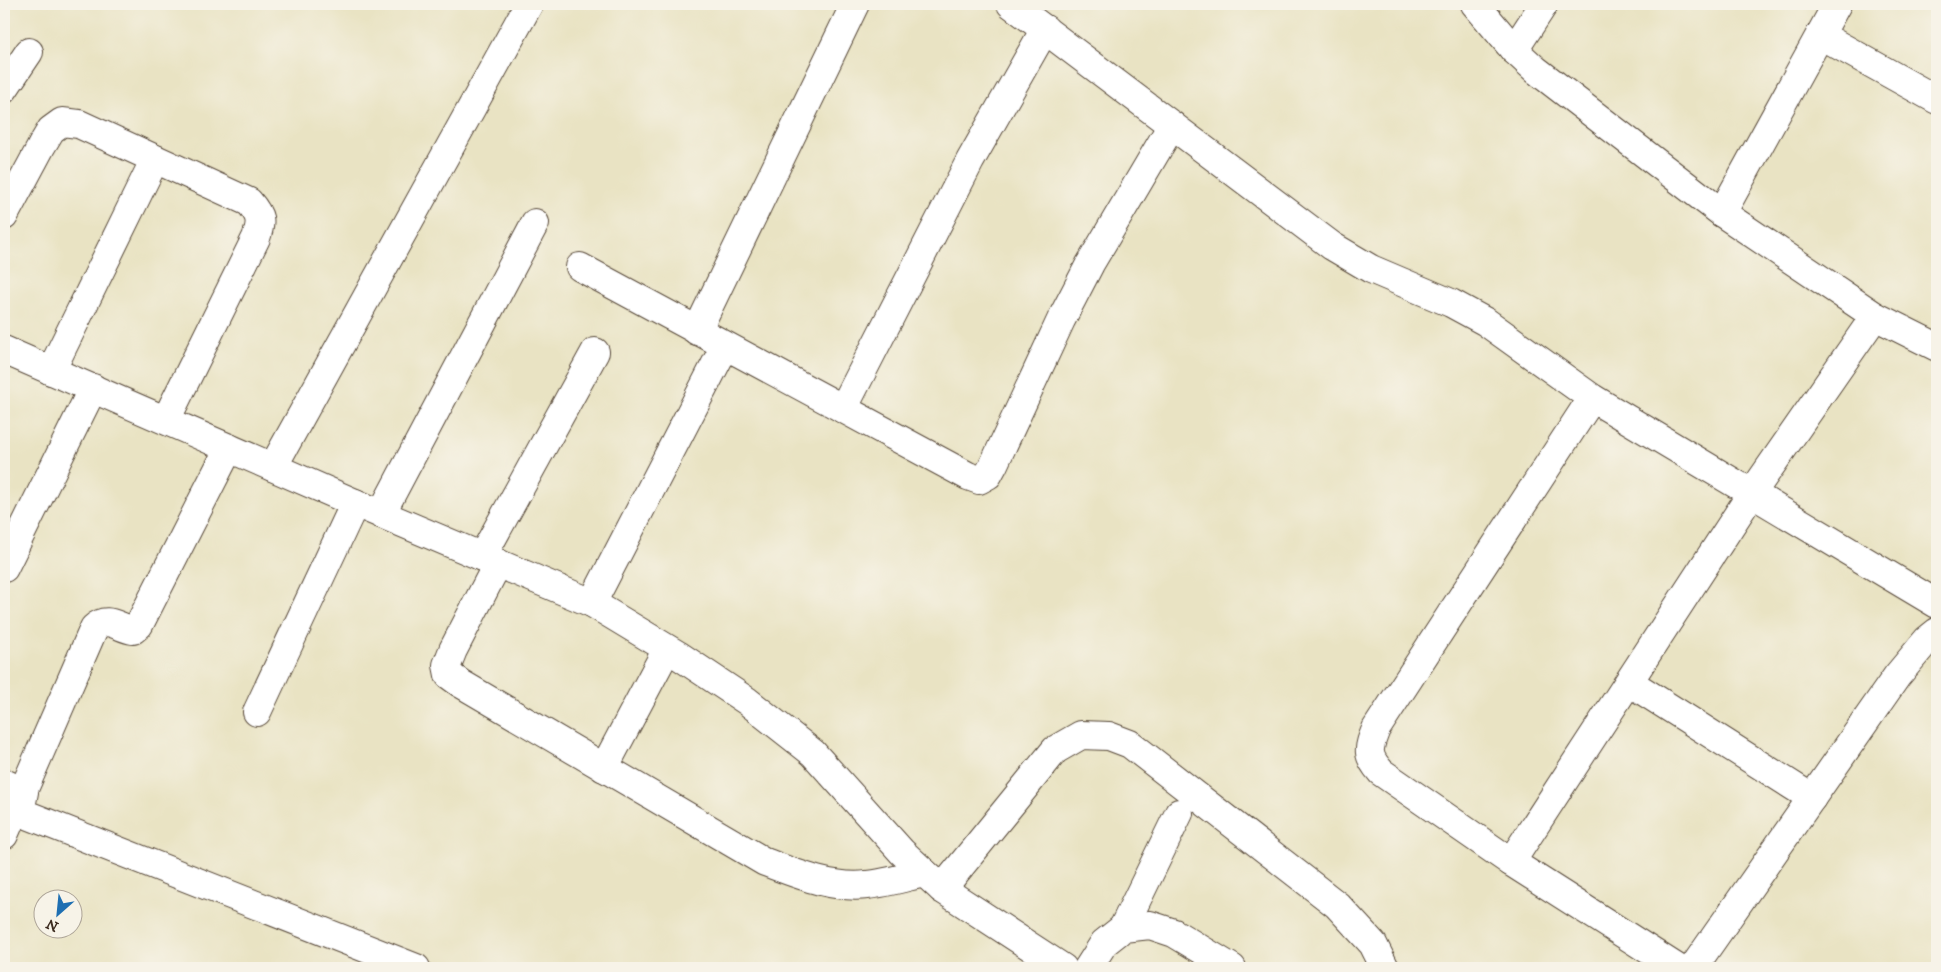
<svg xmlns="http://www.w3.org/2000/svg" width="1941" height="972" viewBox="0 0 1941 972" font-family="'IM FELL DW Pica',serif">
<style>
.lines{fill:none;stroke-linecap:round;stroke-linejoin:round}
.minor-casing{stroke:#554637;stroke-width:30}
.minor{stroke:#fff;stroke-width:28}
</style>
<rect width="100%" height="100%" fill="#f7f3e8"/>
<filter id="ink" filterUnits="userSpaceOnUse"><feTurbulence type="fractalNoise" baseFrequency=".02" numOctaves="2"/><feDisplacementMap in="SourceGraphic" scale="10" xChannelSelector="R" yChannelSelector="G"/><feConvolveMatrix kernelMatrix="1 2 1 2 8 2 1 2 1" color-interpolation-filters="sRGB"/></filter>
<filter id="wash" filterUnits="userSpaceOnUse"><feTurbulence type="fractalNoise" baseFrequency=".0096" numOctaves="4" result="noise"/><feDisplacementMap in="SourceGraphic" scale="20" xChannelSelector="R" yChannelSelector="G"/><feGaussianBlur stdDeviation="1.12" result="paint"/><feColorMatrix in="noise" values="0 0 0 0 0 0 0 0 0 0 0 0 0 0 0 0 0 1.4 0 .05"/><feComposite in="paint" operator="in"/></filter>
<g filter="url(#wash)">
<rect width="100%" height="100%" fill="#e9e3c3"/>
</g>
<g filter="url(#ink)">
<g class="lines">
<defs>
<g id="minor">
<polyline points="1011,4 1332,246 1371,269 1451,303 1486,322 1592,398 1937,604"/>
<polyline points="1475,4 1514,50 1536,70 1722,213 1875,316 1937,347"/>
<polyline points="1820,35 1937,100"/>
<polyline points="1514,50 1544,4"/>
<polyline points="4,89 29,52"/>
<polyline points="1722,213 1837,4"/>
<path d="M 4,216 L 42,145 L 51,130 L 62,122 L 79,124 L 249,202 C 261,216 262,221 256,238 L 166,420"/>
<polyline points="580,267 968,476 979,480 988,475 994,464 1061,320 1090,264 1172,125"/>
<polyline points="697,331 855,4"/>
<polyline points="4,350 355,503 592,603 678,655 747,701 813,753 902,852 942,889 1063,968"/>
<polyline points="51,371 155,159"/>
<path d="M 1592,398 L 1376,729 C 1368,749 1366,755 1381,772 L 1511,862 L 1677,968"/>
<polyline points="843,409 970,161 1045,29"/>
<polyline points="273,467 529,4"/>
<polyline points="381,514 535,223"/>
<polyline points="482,557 595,352"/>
<path d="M 498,563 L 453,650 L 447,665 L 449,675 L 460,683 L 765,862 C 797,874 832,889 867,885 C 886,883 906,877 924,873"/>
<polyline points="4,568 93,388"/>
<polyline points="592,603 725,346"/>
<polyline points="1629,682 1812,798"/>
<polyline points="257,712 355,503"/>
<polyline points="604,768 667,649"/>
<polyline points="4,783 24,792 20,812 416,968"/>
<path d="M 4,835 L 94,628 C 108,615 118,628 133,630 L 139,625 L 229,448"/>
<polyline points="1511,862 1752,493 1875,316"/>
<polyline points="942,889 1055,750 1081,735 1109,736 1130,744 1337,905 1373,944 1385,968"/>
<polyline points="1123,928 1179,813"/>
<polyline points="1088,968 1104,943 1123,928 1150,925 1174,933 1232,968"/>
<polyline points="1693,968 1897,676 1927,640 1937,632"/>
</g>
</defs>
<use href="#minor" class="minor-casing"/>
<use href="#minor" class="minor"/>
</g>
</g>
<rect width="1941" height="972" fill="none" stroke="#f7f3e8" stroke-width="20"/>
<g transform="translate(58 914) rotate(207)"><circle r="24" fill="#f7f3e8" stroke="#aca397"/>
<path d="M0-4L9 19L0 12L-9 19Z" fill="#1f6fb2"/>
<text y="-8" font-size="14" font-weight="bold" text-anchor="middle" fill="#3b2a1e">N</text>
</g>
</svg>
